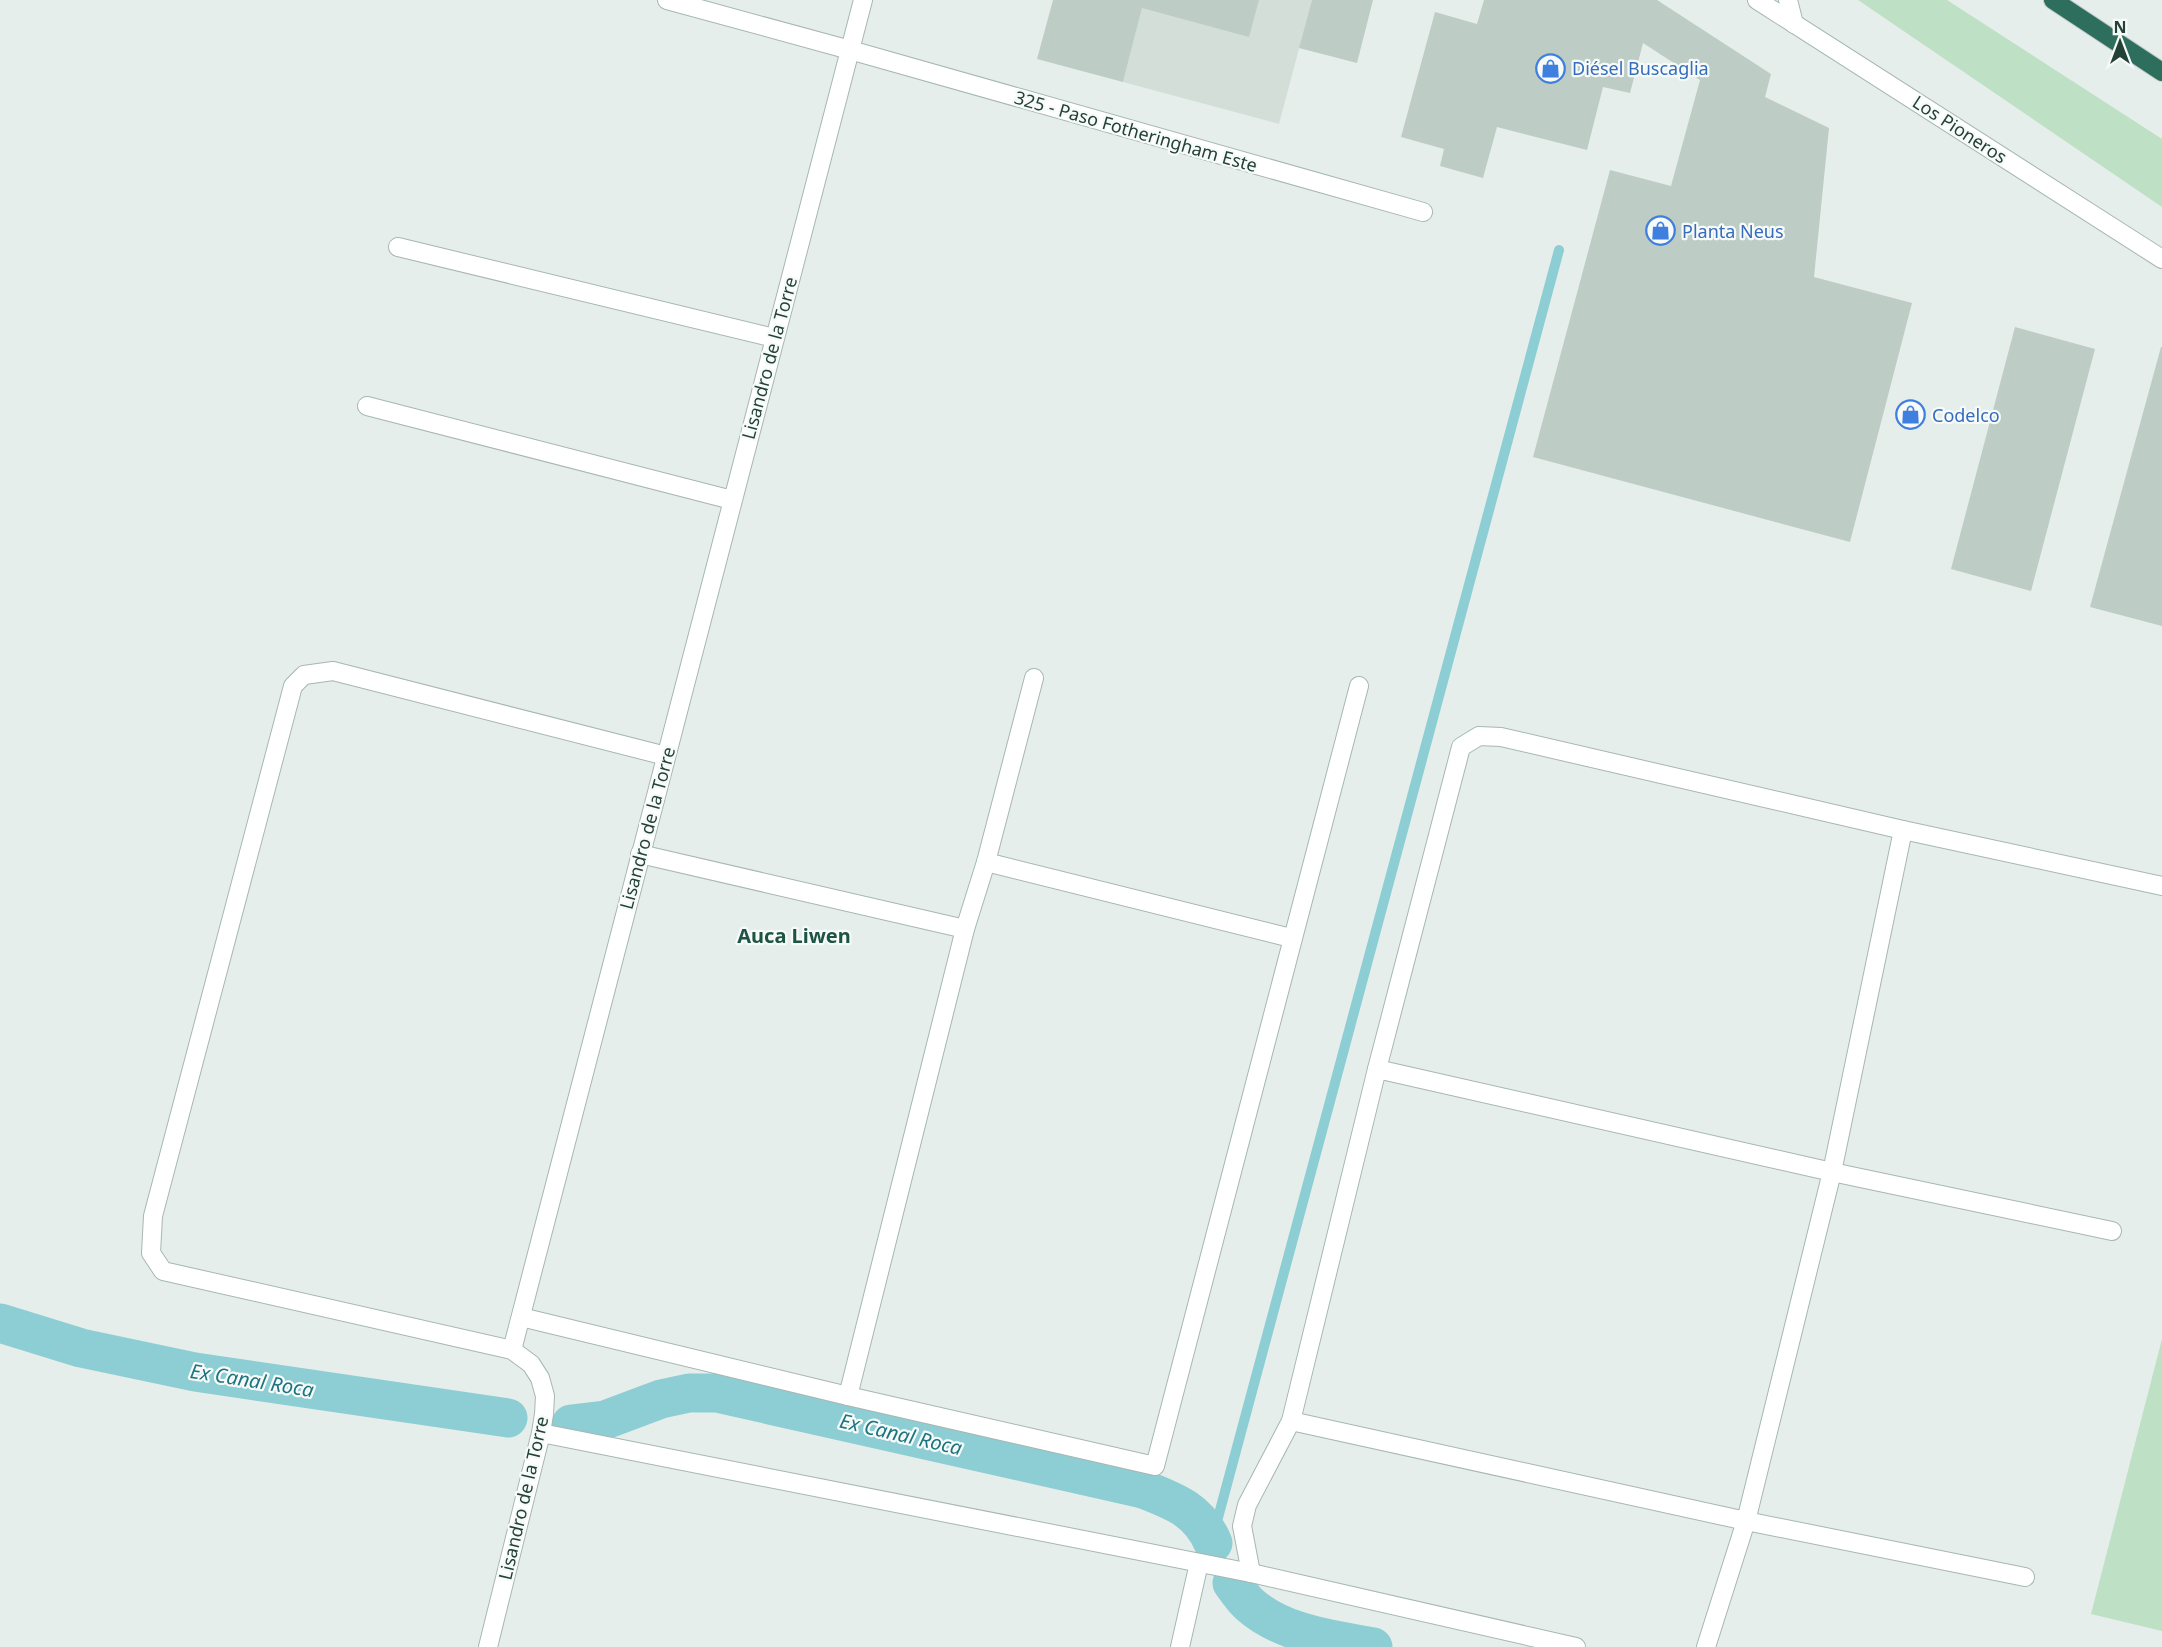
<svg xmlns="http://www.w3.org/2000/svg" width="2162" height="1647" viewBox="0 0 2162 1647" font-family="'Noto Sans',sans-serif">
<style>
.built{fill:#d3ded9}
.green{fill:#bee0c5}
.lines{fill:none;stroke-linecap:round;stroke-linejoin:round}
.stream{stroke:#8dcdd4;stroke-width:10}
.canal{stroke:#8dcdd4;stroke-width:39}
.building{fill:#bdccc5}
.minor-casing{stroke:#a7b7b1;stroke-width:20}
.highway-casing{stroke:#c1cac7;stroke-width:20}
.minor{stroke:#fff;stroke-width:18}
.highway{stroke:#2e6e5d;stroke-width:18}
.labels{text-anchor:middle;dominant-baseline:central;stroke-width:4.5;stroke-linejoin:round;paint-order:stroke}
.shop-label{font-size:18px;fill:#366cbe;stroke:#f6faf8;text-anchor:start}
.street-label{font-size:18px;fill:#234137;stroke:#f6faf8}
.neighbourhood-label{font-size:20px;font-weight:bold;fill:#1e5444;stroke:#f6faf8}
.water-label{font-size:20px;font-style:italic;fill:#1b747f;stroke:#f6faf8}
</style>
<rect width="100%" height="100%" fill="#e5eeea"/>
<polygon class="built" points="1144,0 1312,0 1279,124 1123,82"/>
<g class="green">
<polygon points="1858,0 1947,0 2162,139 2162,207"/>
<polygon points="2162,1339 2162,1631 2091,1614"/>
</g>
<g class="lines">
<polyline class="stream" points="1212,1540 1559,250"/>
<g class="canal">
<polyline points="0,1323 81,1348 195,1372 508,1418"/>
<path d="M 571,1424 L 605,1420 L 661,1399 L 689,1393 L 717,1393 L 1143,1489 C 1174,1501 1199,1510 1213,1543"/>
<path d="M 1232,1583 C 1237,1590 1243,1599 1250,1605 C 1283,1634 1331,1639 1373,1647"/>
</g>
</g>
<g class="building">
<polygon points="1053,0 1259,0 1249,37 1142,8 1123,82 1037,59"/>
<polygon points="1312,0 1373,0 1357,63 1299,48"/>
<polygon points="1484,0 1657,0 1771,74 1765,97 1829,128 1814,277 1912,303 1850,542 1533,457 1610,170 1671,186 1700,80 1643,43 1630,93 1603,87 1587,150 1497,127 1483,178 1440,166 1444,149 1401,137 1435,12 1477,24"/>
<polygon points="2015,327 2095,349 2031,591 1951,569"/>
<polygon points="2161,347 2162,347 2162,626 2090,607"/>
</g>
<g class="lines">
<defs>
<g id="minor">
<polyline points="667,0 850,50 1423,212"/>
<polyline points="1757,0 2162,259"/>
<polyline points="1788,0 1794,24"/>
<polyline points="398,247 774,338"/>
<polyline points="367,406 732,500"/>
<polyline points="640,854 965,929"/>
<polyline points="986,862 1291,938"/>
<polyline points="1377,1069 1832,1172 2112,1231"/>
<polyline points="521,1317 848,1396 1155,1466 1359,686"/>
<polyline points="512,1350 863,0"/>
<polyline points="848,1396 965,929 986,862 1034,678"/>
<polyline points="1291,1421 1746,1521 2025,1577"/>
<polyline points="541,1433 1251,1573 1576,1647"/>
<polyline points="1251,1573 1242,1526 1247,1505 1291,1421 1377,1069 1461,747 1479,736 1501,737 1903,830 2162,886"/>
<polyline points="488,1647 541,1433 544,1414 545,1396 540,1378 531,1364 512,1350 163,1271 151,1253 153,1216 293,686 304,675 333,671 666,756"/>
<polyline points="1180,1647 1199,1563"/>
<polyline points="1706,1647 1746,1521 1832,1172 1903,830"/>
</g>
<polyline id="highway" points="2053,0 2162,72"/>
</defs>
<use href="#minor" class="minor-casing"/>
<use href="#highway" class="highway-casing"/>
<use href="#minor" class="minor"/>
<use href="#highway" class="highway"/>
</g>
<defs>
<symbol id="shop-ring" viewBox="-11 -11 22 22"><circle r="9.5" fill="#f6faf8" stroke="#3f7fe0" stroke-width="1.5"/><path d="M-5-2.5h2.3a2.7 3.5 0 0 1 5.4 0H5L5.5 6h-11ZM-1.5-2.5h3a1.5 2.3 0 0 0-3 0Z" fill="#3f7fe0"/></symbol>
</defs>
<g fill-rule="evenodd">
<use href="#shop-ring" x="1534" y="52" width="33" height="33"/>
<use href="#shop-ring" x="1644" y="214" width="33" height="33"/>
<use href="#shop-ring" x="1894" y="398" width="33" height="33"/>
</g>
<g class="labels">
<g class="shop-label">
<text x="1572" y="68">Diésel Buscaglia</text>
<text x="1682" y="231">Planta Neus</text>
<text x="1932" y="415">Codelco</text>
</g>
<g class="street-label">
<text transform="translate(1960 129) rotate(33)">Los Pioneros</text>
<text transform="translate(1136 131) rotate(16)">325 - Paso Fotheringham Este</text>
<text transform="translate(769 358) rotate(-75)">Lisandro de la Torre</text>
<text transform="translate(647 828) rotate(-75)">Lisandro de la Torre</text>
<text transform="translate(523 1498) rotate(-77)">Lisandro de la Torre</text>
</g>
<g class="neighbourhood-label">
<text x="794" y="935">Auca Liwen</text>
</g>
<g class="water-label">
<text transform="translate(252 1380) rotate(9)">Ex Canal Roca</text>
<text transform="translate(901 1434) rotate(13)">Ex Canal Roca</text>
</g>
</g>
<g transform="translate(2120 42)" stroke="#f6faf8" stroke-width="4.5" paint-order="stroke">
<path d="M0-4.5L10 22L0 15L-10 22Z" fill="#234137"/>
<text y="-9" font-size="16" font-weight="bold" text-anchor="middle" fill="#234137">N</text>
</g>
</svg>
